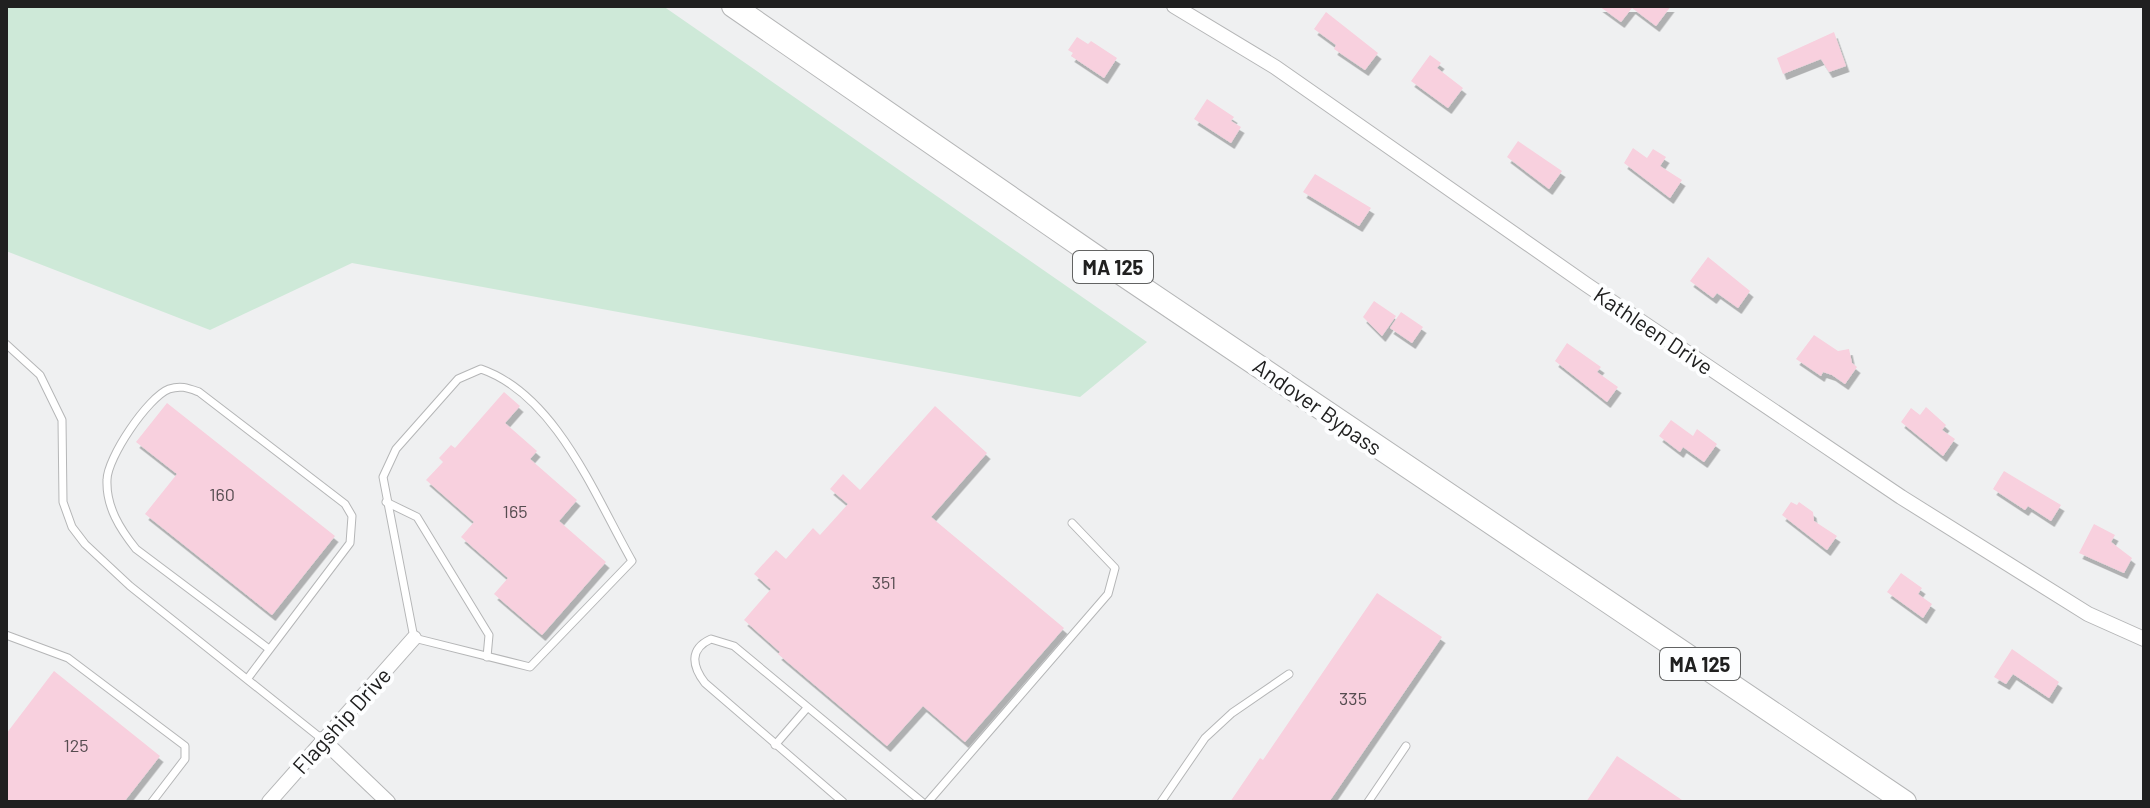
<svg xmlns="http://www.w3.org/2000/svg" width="2150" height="808" viewBox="0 0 2150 808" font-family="Barlow,sans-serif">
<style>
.green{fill:#cee9d8}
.building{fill:#f8d0de;filter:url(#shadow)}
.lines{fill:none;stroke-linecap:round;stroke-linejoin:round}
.service-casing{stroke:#b5b6b7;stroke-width:9}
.minor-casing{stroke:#b5b6b7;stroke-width:16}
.primary-casing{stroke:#b5b6b7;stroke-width:24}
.service{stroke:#fff;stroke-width:7}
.minor{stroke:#fff;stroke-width:14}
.primary{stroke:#fff;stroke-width:22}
.labels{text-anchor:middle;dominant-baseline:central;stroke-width:8;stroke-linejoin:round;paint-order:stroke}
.number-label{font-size:18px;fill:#564c50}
.shield{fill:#fdfeff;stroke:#626363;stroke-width:2}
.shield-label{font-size:20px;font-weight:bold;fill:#202020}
.street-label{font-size:22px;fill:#202020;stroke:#fdfeff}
</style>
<defs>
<filter id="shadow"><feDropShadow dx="3.5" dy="6" stdDeviation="0" flood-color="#0004"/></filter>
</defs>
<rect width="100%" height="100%" fill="#eff0f1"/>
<polygon class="green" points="6,6 663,6 1147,342 1080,397 352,263 210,330 6,251"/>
<g class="building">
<polygon points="1599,6 1671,6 1656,26 1632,8 1621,22"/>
<polygon points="1326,12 1378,53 1365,70 1334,49 1336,45 1314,29"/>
<polygon points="1834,32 1846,66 1829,72 1821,59 1783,74 1777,58"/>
<polygon points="1077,37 1088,44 1091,41 1117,58 1104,78 1071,56 1073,53 1068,50"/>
<polygon points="1430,55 1441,63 1437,68 1463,88 1448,108 1411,81"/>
<polygon points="1207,99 1234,117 1231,121 1241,127 1231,143 1194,119"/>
<polygon points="1518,141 1562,171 1549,189 1507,157"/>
<polygon points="1633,148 1647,158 1653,149 1666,157 1660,166 1682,180 1670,198 1624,163"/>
<polygon points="1315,174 1371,208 1359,226 1303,192"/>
<polygon points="1708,257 1750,291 1738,308 1717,293 1713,298 1690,281"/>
<polygon points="1374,301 1396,316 1382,336 1363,317"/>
<polygon points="1401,312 1423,327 1412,343 1390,328"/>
<polygon points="1814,335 1838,351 1849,349 1852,363 1857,367 1845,384 1832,375 1823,372 1821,376 1796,359"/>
<polygon points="1567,343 1601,367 1597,372 1618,387 1607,402 1555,361"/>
<polygon points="504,392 520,406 505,423 537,451 530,459 577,500 559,521 606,562 542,635 494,594 508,578 461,537 474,522 426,480 443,462 439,458 451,445 455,448"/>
<polygon points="167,403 335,536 272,615 145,514 177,474 136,442"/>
<polygon points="935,406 987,453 931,517 1064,628 965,742 923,706 887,746 778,654 780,652 744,620 771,589 754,574 776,550 786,559 813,528 820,535 848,504 830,489 843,474 860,490"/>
<polygon points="1926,407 1946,425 1942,430 1955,439 1943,456 1901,422 1911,408 1920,415"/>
<polygon points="1671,420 1693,436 1697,429 1717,444 1704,462 1683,447 1680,452 1659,436"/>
<polygon points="2004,471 2061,505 2051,521 2028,506 2025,510 1993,489"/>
<polygon points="1791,502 1797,505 1799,502 1813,512 1814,521 1837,536 1827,550 1782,515"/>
<polygon points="2094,524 2115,535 2111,542 2132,558 2124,573 2079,553"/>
<polygon points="1901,573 1922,588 1918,594 1932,604 1923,618 1887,592"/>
<polygon points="1377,593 1442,637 1329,802 1230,802 1260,758 1263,760"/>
<polygon points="2012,649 2059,682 2049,698 2013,674 2006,684 1994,677"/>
<polygon points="54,671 160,756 124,802 6,802 6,734"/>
<polygon points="1617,756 1685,802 1586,802"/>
</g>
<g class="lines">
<defs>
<g id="service">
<polyline points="6,344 40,375 62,420 63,502 72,527 85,544 130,586 322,739"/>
<path d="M 481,369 C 556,395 595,496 632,561 L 530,667 L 414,638 L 383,477 L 396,449 L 458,379 Z"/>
<polyline points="386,502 417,517 489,635 487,657"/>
<polyline points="6,635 68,658 185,746 185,759 152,802"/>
<path d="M 248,678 L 350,543 L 352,516 L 345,504 L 199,392 C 188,388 181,385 169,389 C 148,397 107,458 107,480 C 106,507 120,529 136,549 L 269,649"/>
<polyline points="775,745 807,708"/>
<path d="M 843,802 L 705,683 C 692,666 689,649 711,639 L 734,646 L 922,802"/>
<polyline points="928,802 1108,594 1115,568 1072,523"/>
<polyline points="1161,802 1205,738 1232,713 1289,674"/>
<polyline points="1368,802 1406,746"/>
</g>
<g id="minor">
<polyline points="1174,6 1275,67 1587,285 1901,497 2088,614 2144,639"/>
<polyline points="322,739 388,802"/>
<polyline points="269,802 414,638"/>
</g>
<polyline id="primary" points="733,6 1104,262 1905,802"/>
</defs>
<use href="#service" class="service-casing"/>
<use href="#minor" class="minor-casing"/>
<use href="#primary" class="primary-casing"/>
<use href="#service" class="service"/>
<use href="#minor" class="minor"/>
<use href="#primary" class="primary"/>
</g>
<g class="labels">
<g class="number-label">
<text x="222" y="494">160</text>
<text x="515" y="511">165</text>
<text x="884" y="582">351</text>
<text x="1353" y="698">335</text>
<text x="76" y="745">125</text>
</g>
<g class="shield">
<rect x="1073" y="251" width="80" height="32" rx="6"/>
<rect x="1660" y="648" width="80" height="32" rx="6"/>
</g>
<g class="shield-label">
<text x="1113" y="267">MA 125</text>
<text x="1700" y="664">MA 125</text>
</g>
<g class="street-label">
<text transform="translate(1654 330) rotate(34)">Kathleen Drive</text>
<text transform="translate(1318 406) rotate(35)">Andover Bypass</text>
<text transform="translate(341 720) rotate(-48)">Flagship Drive</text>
</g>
</g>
<rect width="2150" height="808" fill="none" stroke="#202020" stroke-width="16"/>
</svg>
